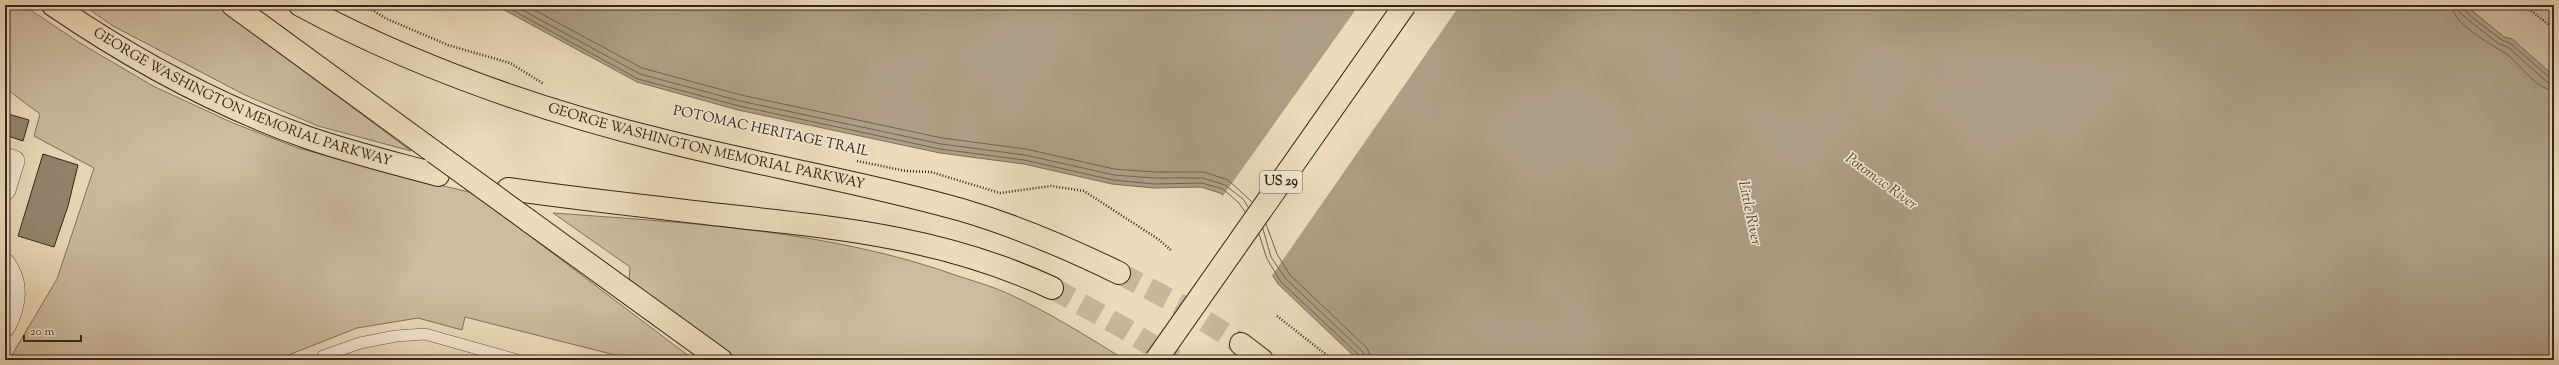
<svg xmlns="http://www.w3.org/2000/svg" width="2559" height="365" viewBox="0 0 2559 365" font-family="'Sorts Mill Goudy',serif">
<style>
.green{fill:#cdbc9f;stroke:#80725e}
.water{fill:#ae9e85;stroke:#7d6e5c}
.pier{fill:#eddbba}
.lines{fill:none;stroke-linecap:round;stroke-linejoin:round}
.shore{stroke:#706252;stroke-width:1}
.building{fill:#94856f;stroke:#33271e}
.motorway-tunnel{stroke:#c8b79b;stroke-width:22;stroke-dasharray:22 11;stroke-linecap:butt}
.service-casing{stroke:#625445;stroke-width:12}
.minor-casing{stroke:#625445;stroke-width:22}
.motorway-casing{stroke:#33271e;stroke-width:24}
.path{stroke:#33271e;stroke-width:2.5;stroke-dasharray:1 2;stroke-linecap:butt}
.service{stroke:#f3e8d2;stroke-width:11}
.minor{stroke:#f3e8d2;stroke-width:21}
.motorway{stroke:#eddbba;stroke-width:22}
.trunk-bridge-casing{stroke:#33271e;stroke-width:24;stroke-linecap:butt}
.motorway-bridge-casing{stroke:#33271e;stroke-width:24;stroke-linecap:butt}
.trunk-bridge{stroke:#eddbba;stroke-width:22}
.motorway-bridge{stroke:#eddbba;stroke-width:22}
.labels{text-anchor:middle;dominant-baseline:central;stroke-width:3.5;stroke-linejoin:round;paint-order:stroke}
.shield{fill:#f3e8d2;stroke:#6d6154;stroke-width:1}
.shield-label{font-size:13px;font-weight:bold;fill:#33271e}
.street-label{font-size:14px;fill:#33271e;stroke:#f3e8d2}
.water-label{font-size:15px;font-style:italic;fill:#584b3d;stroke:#f3e8d2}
</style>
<rect width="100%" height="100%" fill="#eddbba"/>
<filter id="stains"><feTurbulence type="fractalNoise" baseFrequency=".005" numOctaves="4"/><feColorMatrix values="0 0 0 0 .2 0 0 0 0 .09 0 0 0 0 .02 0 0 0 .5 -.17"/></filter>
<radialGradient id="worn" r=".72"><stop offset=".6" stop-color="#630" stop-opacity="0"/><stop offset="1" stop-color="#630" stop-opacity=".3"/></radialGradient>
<g class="green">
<polygon points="5,5 23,5 80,43 153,86 233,123 298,148 390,173 473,193 694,360 623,360 615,355 465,317 462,330 418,318 357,328 276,360 9,360 57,279 94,168 34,136 40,114 5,88"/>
<polygon points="83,5 215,5 411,151 318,126 245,95 113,26"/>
<polygon points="2465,5 2554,5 2554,76 2512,39 2504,37"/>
<path d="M 553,213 C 690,223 831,230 961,277 C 977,282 994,287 1009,294 C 1048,312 1085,335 1122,358 L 1121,360 L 740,360 L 629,282 L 630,267 Z"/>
</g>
<polygon class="water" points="495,5 2465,5 2504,37 2512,39 2554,76 2554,360 1358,360 1278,284 1263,260 1254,233 1237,206 1220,193 1201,187 1154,188 1112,184 1024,164 940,153 738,110 637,82"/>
<polygon class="pier" points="1359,5 1460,5 1271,277 1261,261 1253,234 1235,207 1222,197"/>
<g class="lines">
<g class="shore">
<polyline points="503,5 638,79 739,106 940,149 1024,160 1113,180 1154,184 1202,183 1223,189 1239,203 1245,212"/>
<polyline points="513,5 640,74 740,101 941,144 1025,155 1114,175 1154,178 1203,178 1225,185 1243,199 1248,207"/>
<polyline points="525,5 642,68 741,95 942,138 1026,149 1114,169 1155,172 1204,172 1228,180 1252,202"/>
<path d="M 2452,5 C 2452,24 2491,44 2505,53 C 2520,63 2535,90 2554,90"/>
<polyline points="2458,5 2459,12 2471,22 2499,44 2508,47 2547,82 2554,84"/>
<polyline points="2463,5 2464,9 2474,19 2502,40 2510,43 2550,78 2554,79"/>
<polyline points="1266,224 1277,254 1290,275 1367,348 1372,360"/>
<polyline points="1263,229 1271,257 1285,278 1363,352 1366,360"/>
<polyline points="1259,234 1267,259 1281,282 1359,355 1361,360"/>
</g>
</g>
<g class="building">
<polygon points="5,113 29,120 23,141 5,135"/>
<polygon points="43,154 78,165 68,206 54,247 18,236"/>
</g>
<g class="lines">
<g class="motorway-tunnel">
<polyline points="1119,273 1180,305 1241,344"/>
<polyline points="1052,288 1124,328 1175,360"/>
</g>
<defs>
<polyline id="service" points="323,356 360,343 396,336 425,334 517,360"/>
<g id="minor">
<polyline points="5,158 14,161 5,190"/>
<path d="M 5,264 C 19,284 16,304 5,326"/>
</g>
<g id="motorway">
<path id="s1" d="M 53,5 C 132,59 216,105 306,137 C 349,152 394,163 438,175"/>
<polyline points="233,5 434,152"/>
<path id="s2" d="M 300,5 C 415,67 539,110 665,141 C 764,166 864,182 962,210 C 1016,226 1068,248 1119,273"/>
<path d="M 508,189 C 584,200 661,208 739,217 C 850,229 949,240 1052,288"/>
<polyline points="529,221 721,360"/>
<polyline points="1241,344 1262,360"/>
</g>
</defs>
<use href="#service" class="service-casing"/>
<use href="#minor" class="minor-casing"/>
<use href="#motorway" class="motorway-casing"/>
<g class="path">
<polyline points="364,5 387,19 448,45 510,63 544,84"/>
<polyline points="2524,5 2554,29"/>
<polyline points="857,161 906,171 931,172 1000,193 1051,186 1084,191 1158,239 1172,251"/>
<polyline points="1277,316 1333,360"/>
</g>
<use href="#service" class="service"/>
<use href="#minor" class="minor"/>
<use href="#motorway" class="motorway"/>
<defs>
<polyline id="trunk-bridge" points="1156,360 1405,5"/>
<polyline id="motorway-bridge" points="434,152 529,221"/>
</defs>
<use href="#trunk-bridge" class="trunk-bridge-casing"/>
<use href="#motorway-bridge" class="motorway-bridge-casing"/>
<use href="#trunk-bridge" class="trunk-bridge"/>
<use href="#motorway-bridge" class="motorway-bridge"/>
</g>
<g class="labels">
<rect class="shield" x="1260" y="171" width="42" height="22" rx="3"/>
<g class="shield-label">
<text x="1281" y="182">US 29</text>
</g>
<g class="street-label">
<text stroke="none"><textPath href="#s1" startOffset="212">GEORGE WASHINGTON MEMORIAL PARKWAY</textPath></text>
<text transform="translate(771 132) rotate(12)">POTOMAC HERITAGE TRAIL</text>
<text stroke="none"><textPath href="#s2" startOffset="432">GEORGE WASHINGTON MEMORIAL PARKWAY</textPath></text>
</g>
<g class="water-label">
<text transform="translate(1881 182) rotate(36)">Potomac River</text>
<text transform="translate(1749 213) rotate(78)">Little River</text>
</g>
</g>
<rect width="2559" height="365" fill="none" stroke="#eddbba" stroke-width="20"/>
<rect x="6" y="6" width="2547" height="353" fill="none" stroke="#33271e" stroke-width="2"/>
<rect x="10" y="10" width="2539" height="345" fill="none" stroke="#33271e"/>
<path d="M24 335v6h57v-6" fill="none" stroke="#33271e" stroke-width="2"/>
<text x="30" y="335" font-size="12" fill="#33271e" stroke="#f3e8d2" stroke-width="3" paint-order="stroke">20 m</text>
<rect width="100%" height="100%" filter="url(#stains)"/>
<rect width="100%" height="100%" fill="url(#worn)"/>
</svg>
